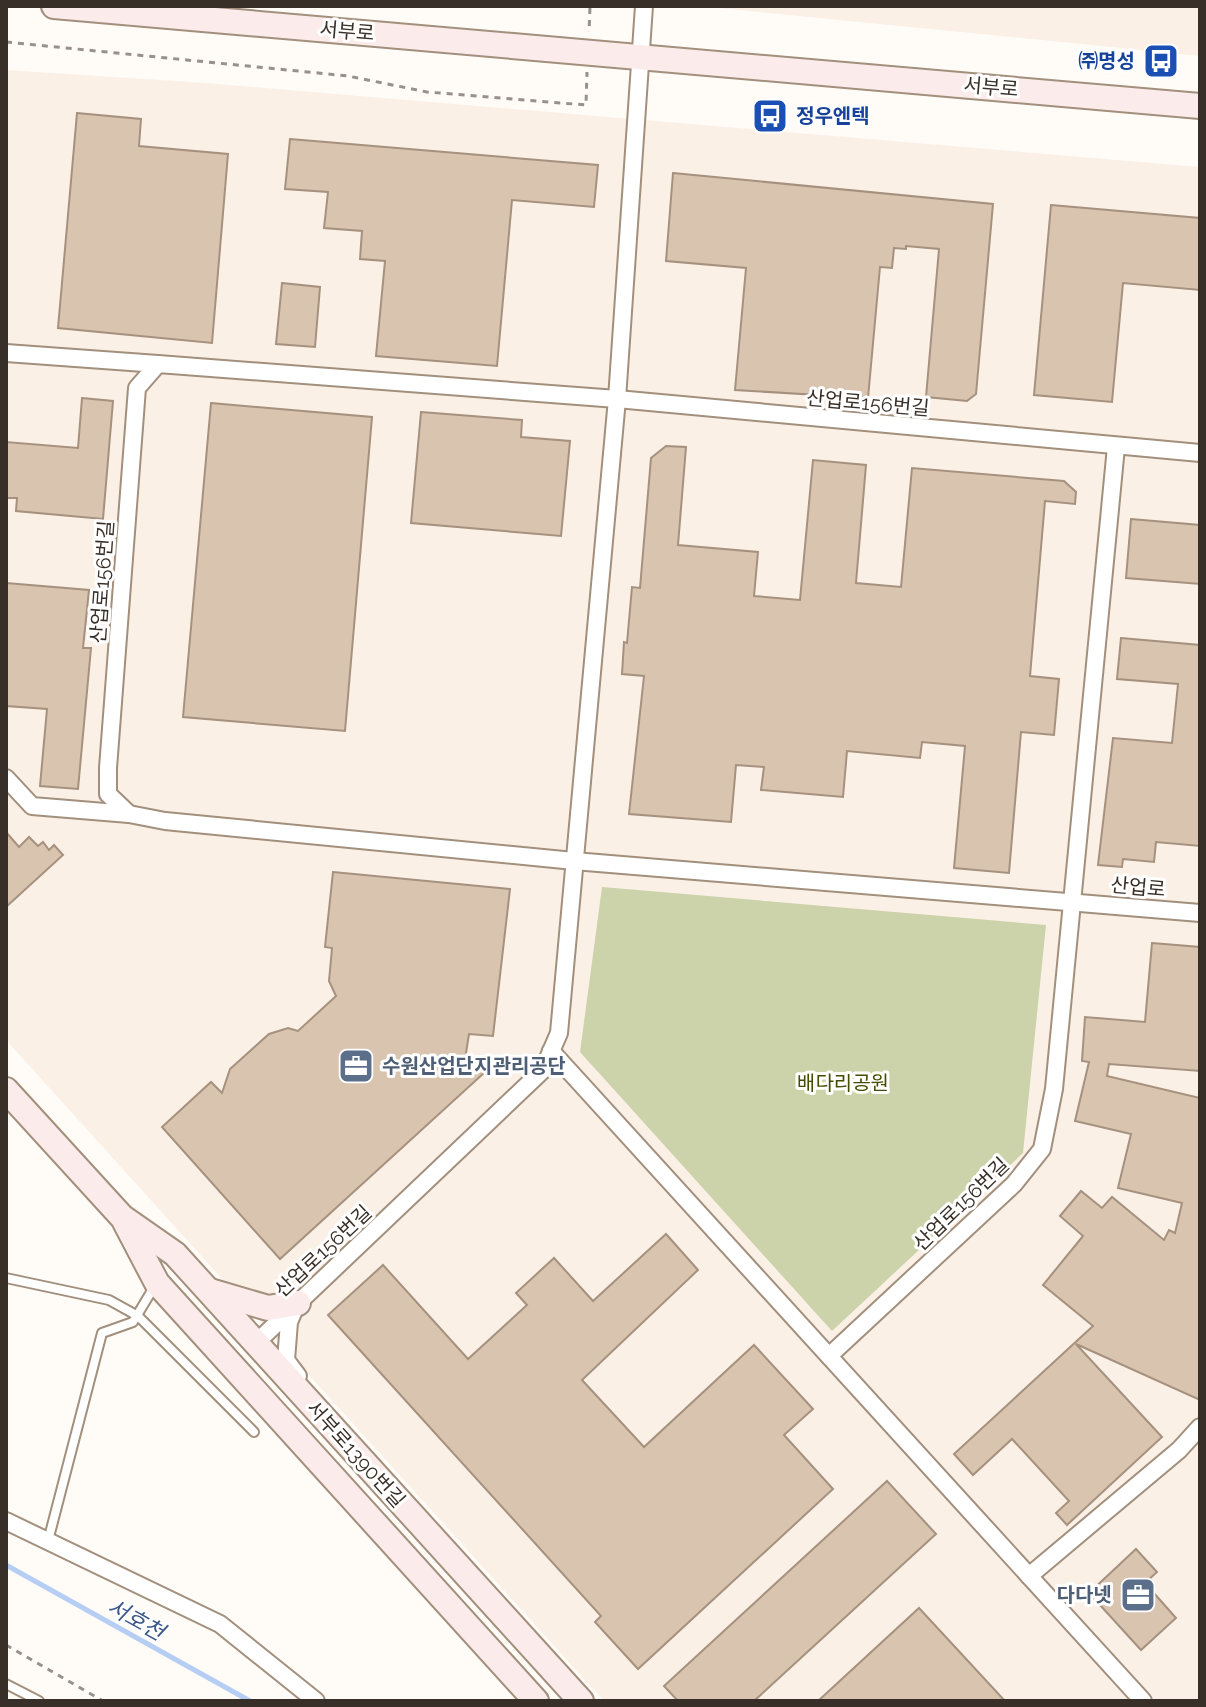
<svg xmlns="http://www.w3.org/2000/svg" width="1206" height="1707" viewBox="0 0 1206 1707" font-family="Raleway,'Noto Sans KR',sans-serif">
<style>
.built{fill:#fbf0e6}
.green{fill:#ccd2a9}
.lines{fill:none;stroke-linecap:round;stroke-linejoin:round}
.stream{stroke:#b6cef4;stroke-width:5}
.building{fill:#d9c4b0;stroke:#a5917e;stroke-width:2}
.lane-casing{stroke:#a28f7c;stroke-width:12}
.street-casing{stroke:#a28f7c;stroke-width:20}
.secondary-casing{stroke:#a28f7c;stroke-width:28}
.path{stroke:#97908b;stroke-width:3;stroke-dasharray:6 6;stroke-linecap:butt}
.lane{stroke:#fff;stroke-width:8}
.street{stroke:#fff;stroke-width:16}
.secondary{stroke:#fbebea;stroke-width:24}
.labels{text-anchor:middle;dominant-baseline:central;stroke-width:6;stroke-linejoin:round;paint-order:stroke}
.street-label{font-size:20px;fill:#382f28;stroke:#fff}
.transit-label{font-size:20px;font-weight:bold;fill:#164399;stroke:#fff;text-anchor:end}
.service-label{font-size:20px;font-weight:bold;fill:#4e5e75;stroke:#fff;text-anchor:start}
.park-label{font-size:20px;fill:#464c02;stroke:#fff}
.water-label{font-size:22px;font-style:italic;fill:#385788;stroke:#fff}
</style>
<rect width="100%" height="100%" fill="#fffbf7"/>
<g class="built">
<polygon points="700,6 1200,6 1200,56"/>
<polygon points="6,70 206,83 1200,167 1200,1701 604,1701 6,1040"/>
</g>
<polygon class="green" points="602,887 1046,925 1023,1153 832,1331 580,1052"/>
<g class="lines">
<polyline class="stream" points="6,1565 250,1701"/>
</g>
<g class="building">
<polygon points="77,113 141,119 139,146 228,154 212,343 58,328"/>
<polygon points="290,139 598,165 594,207 512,200 497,366 376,356 385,261 360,259 362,231 324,228 328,192 285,189"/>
<polygon points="673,173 993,204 976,394 967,401 926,397 939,249 906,246 906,249 894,248 892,268 880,267 868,398 735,390 746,268 666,261"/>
<polygon points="1051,205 1200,218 1200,290 1123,283 1112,402 1034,395"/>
<polygon points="282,283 320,287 315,347 276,344"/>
<polygon points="82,398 113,401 103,519 16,511 17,498 6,498 6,442 78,448"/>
<polygon points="211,403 372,417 345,731 183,717"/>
<polygon points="421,412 522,420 521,437 570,441 561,536 411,523"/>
<polygon points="666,446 686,447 678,545 758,552 754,596 800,600 813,460 866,465 856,583 901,587 912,468 1064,481 1076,492 1075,504 1045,501 1030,676 1059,679 1054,735 1021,732 1009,873 954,868 965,746 922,742 920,758 847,751 843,797 761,790 764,767 736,765 731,822 629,814 644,676 622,674 624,642 627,643 632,587 640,588 651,458"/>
<polygon points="1131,519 1200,525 1200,584 1126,578"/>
<polygon points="6,583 89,590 83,648 91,648 78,789 40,786 47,709 6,706"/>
<polygon points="1121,638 1200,645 1200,846 1156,842 1154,862 1123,859 1122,867 1098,865 1113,738 1172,743 1178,684 1117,679"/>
<polygon points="6,832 19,847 29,837 38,846 43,842 49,850 54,845 63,855 6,907"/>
<polygon points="333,872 510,889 493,1036 469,1034 466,1053 484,1073 280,1259 162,1127 211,1082 222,1093 230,1069 269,1034 288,1028 298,1031 336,996 329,981 332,948 325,947"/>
<polygon points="1152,943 1200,947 1200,1071 1109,1064 1107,1076 1200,1098 1200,1400 1076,1344 1162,1437 1067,1525 1056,1513 1069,1501 1012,1439 973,1475 954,1454 1093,1326 1043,1285 1083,1236 1060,1216 1081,1191 1102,1208 1112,1197 1164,1240 1169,1230 1175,1233 1182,1203 1118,1188 1131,1134 1075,1121 1089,1062 1082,1061 1085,1017 1145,1022"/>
<polygon points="666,1234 698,1270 582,1380 644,1447 754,1345 813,1409 784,1435 833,1489 638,1669 595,1622 601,1616 328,1315 383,1265 468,1359 527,1305 516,1293 554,1258 593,1301"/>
<polygon points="887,1481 936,1534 754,1701 678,1701 664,1686"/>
<polygon points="1136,1549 1157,1572 1145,1583 1176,1618 1141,1650 1089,1593"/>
<polygon points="919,1608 1005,1701 818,1701"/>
</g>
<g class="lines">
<defs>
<g id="lane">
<polyline points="6,1278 109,1300 138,1316 254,1432"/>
<polyline points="48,1541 102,1333 133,1322 154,1287"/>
<polyline points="6,1684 39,1701"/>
</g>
<g id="street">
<polyline points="6,353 158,364"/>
<polyline points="1200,453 617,399 158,364 137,388 108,768 108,794 129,814 165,821 574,861 1200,913"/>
<polyline points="6,778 32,806 129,814"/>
<polyline points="551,1051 1143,1701"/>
<polyline points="295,1308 289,1322 286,1360 298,1376"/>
<polyline points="256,1343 543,1070 559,1033 617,399 644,6"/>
<polyline points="829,1356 1014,1184 1042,1149 1054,1089 1116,447"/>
<polyline points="6,1521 220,1624 316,1701"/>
<polyline points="1029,1576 1179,1450 1200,1427"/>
</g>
<g id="secondary">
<polyline points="54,6 1200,106"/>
<polyline points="6,1090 122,1217 175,1254 581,1701"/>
<polyline points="125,1222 157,1283 536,1701"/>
<polyline points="210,1291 268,1308 298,1303"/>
</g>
</defs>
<use href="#lane" class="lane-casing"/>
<use href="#street" class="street-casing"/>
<use href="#secondary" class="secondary-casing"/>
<g class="path">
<polyline points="579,6 590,7 589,32"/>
<polyline points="6,42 348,76 427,92 586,105 587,72"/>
<polyline points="6,1645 103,1701"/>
</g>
<use href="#lane" class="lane"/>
<use href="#street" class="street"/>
<use href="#secondary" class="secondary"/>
</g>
<defs>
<symbol id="bus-square" viewBox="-11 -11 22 22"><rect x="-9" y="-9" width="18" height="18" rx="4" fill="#1a4fb4" stroke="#fff"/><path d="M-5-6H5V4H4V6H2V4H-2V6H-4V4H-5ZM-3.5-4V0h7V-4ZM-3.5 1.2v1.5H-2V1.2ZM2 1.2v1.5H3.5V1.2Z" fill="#fff"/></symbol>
<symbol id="office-square" viewBox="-11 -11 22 22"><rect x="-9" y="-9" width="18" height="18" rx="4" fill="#5c6f8a" stroke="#fff"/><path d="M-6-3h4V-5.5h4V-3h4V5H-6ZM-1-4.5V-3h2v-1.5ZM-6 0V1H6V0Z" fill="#fff"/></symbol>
</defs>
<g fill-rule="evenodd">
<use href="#bus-square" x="1141" y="41" width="40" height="40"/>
<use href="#bus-square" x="750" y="96" width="40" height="40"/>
<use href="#office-square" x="336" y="1046" width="40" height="40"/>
<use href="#office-square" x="1118" y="1575" width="40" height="40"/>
</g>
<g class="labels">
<g class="street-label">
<text transform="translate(347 31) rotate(5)">서부로</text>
<text transform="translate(991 87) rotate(5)">서부로</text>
<text transform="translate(868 403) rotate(5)">산업로156번길</text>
<text transform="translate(102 582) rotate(-86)">산업로156번길</text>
<text transform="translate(1138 887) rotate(5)">산업로</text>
<text transform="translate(961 1204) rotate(-44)">산업로156번길</text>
<text transform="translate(323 1251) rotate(-43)">산업로156번길</text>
<text transform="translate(356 1454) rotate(48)">서부로1390번길</text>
</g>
<g class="transit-label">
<text x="1135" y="61">㈜명성</text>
<text x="796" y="116" text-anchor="start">정우엔텍</text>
</g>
<g class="service-label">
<text x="382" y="1066">수원산업단지관리공단</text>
<text x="1112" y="1595" text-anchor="end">다다넷</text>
</g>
<g class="park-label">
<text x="843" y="1083">배다리공원</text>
</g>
<g class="water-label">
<text transform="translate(136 1619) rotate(29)">서호천</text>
</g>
</g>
<rect width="1206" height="1707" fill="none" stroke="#382f28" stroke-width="16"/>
</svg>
